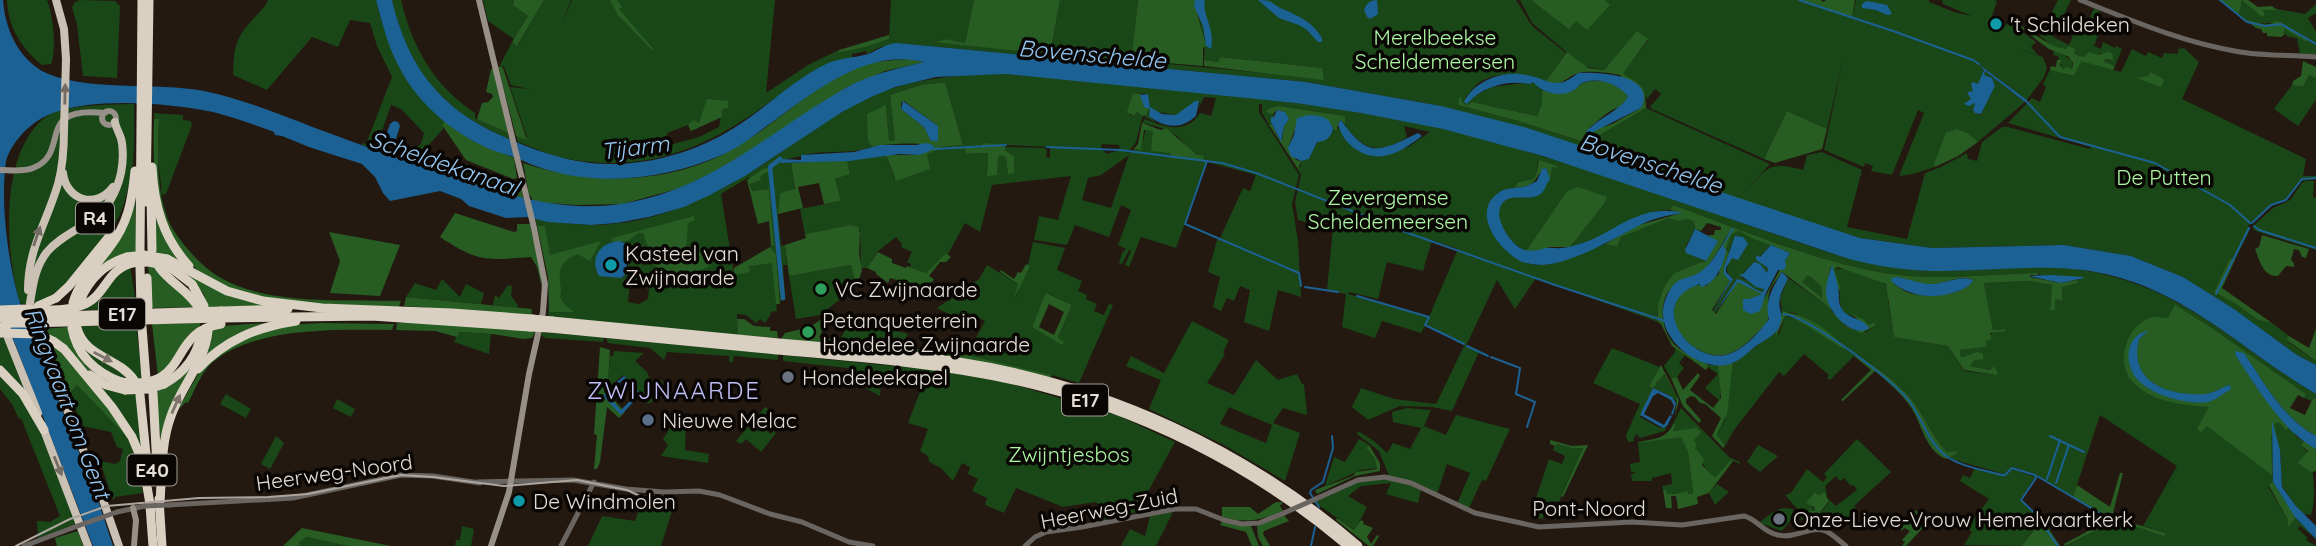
<svg xmlns="http://www.w3.org/2000/svg" width="2316" height="546" viewBox="0 0 2316 546" font-family="Quicksand,sans-serif">
<style>
.green{fill:#1a4717;fill-rule:evenodd}
.forest{fill:#275d23;fill-rule:evenodd}
.water{fill:#1c6194;fill-rule:evenodd}
.lines{fill:none;stroke-linecap:round;stroke-linejoin:round}
.stream{stroke:#1c6194;stroke-width:2}
.river{stroke:#1c6194;stroke-width:4.5}
.tertiary{stroke:#6a6560;stroke-width:5}
.secondary{stroke:#979088;stroke-width:6}
.trunk{stroke:#cac0b4;stroke-width:8}
.motorway{stroke:#dad0c2;stroke-width:9}
.tram{stroke:#ada59f;stroke-width:2}
.tertiary-bridge{stroke:#6a6560;stroke-width:5}
.trunk-bridge{stroke:#cac0b4;stroke-width:8}
.motorway-bridge{stroke:#dad0c2;stroke-width:9}
.oneway{fill:#736c64}
.oneway2{fill:#7c756c}
.culture-dot{fill:#0f9aa8;stroke:#090603;stroke-width:2.5}
.leisure-dot{fill:#2e9e5b;stroke:#090603;stroke-width:2.5}
.worship-dot{fill:#6b7280;stroke:#090603;stroke-width:2.5}
.service-dot{fill:#5c6f8a;stroke:#090603;stroke-width:2.5}
.labels{text-anchor:middle;dominant-baseline:central;stroke-width:7;stroke-linejoin:round;paint-order:stroke}
.shield{fill:#090603;stroke:#a29c97;stroke-width:2}
.shield-label{font-size:19px;font-weight:bold;fill:#e4ddd7}
.poi-label{font-size:21px;fill:#e4ddd7;stroke:#090603;text-anchor:start}
.park-label{font-size:21px;fill:#abf7a3;stroke:#090603}
.street-label{font-size:21px;fill:#e4ddd7;stroke:#090603}
.water-label{font-size:23px;font-style:italic;fill:#93c5f0;stroke:#090603}
.quarter-label{font-size:24px;letter-spacing:2px;fill:#c0bef7;stroke:#090603}
</style>
<rect width="100%" height="100%" fill="#231911"/>
<g class="green">
<path d="M 7,0 L 47,0 C 53,15 57,50 51,64 L 42,65 C 21,48 8,27 7,0 Z"/>
<polygon points="80,0 115,1 120,6 117,78 83,76 77,25 72,7 75,2"/>
<path d="M 268,0 L 376,0 C 388,48 405,91 445,121 L 443,125 L 445,127 L 416,159 L 435,166 L 445,165 L 446,169 L 442,174 L 362,145 L 363,143 L 366,144 L 392,77 L 377,46 L 370,23 L 350,20 L 338,47 L 312,37 L 267,90 L 233,75 C 234,35 240,34 265,6 ZM 391,105 L 401,109 L 424,133 L 421,144 L 404,155 L 377,145 Z"/>
<path d="M 392,0 L 401,0 C 412,47 434,86 475,113 L 475,118 L 508,133 L 509,139 C 441,109 408,73 392,0 Z"/>
<polygon points="483,0 514,0 513,5 528,16 514,39 488,21"/>
<path d="M 544,0 L 571,0 L 562,23 L 572,0 L 610,0 L 619,14 L 626,18 L 619,9 L 621,6 L 617,0 L 775,0 L 766,93 L 808,65 L 839,50 L 840,53 L 889,39 L 891,0 L 974,0 L 965,43 L 947,39 L 933,42 L 1265,73 L 1322,68 L 1221,57 L 1219,62 L 1204,60 L 1205,40 L 1194,0 L 1516,0 L 1532,26 L 1566,53 L 1545,82 C 1525,74 1494,70 1476,85 C 1472,89 1469,94 1465,98 L 1472,98 L 1491,87 L 1533,82 L 1542,90 L 1542,104 L 1537,116 L 1472,102 L 1467,105 L 1462,102 L 1458,105 L 1518,121 L 1586,143 L 1588,139 L 1590,141 L 1646,108 L 1770,164 L 1743,193 C 1768,169 1766,160 1803,170 L 1807,155 L 1822,152 L 1862,170 L 1847,227 L 1907,239 L 1925,173 L 1941,167 L 1967,153 L 1968,159 L 1977,161 L 1982,142 L 2002,127 L 2008,127 L 2090,149 L 2091,147 L 2008,123 L 2032,98 L 2040,102 L 2046,87 L 2043,84 L 2050,70 L 2073,76 L 2081,60 L 2121,72 L 2132,49 L 2146,56 L 2148,52 L 2162,58 L 2164,53 L 2178,54 L 2178,49 L 2184,48 L 2199,62 L 2182,99 L 2306,159 L 2303,176 L 2316,176 L 2316,179 L 2302,181 L 2286,200 L 2274,204 L 2248,226 L 2250,229 L 2235,260 L 2230,258 L 2214,292 L 2236,304 L 2258,320 L 2272,323 L 2289,336 L 2288,342 L 2316,361 L 2316,365 L 2297,355 L 2234,309 L 2183,277 L 2131,256 L 2064,245 L 1932,248 L 1860,238 L 1441,106 L 1306,82 L 897,43 L 878,48 L 867,54 L 866,51 L 852,54 L 852,58 C 817,64 792,86 764,106 C 702,151 640,174 563,158 C 548,155 533,147 518,142 L 516,136 L 526,139 L 527,137 L 510,87 L 529,89 L 511,85 L 504,67 L 500,65 L 512,42 L 518,45 ZM 728,101 L 722,109 L 719,127 L 699,137 L 651,150 L 650,145 L 661,141 L 661,139 L 667,136 L 667,133 L 688,125 L 693,121 L 699,124 L 701,120 Z"/>
<polygon points="1060,0 1138,0 1132,55 1051,49"/>
<polygon points="1520,0 1533,0 1533,2 1569,28 1576,20 1609,5 1605,0 1799,0 1852,17 1856,0 1929,0 1929,2 1954,12 1972,16 1943,4 1942,0 1994,0 1997,1 1990,22 1997,26 1995,30 1999,32 2011,20 2018,29 2036,42 2031,47 2038,55 2017,49 2043,57 2047,68 2044,77 2027,100 1977,63 1984,70 1980,82 1973,91 1967,92 1971,97 1970,102 1975,104 1973,110 1980,115 1981,114 1995,86 1992,78 1983,75 1985,71 2025,102 1978,142 1969,134 1934,164 1935,167 1913,174 1899,176 1924,113 1918,110 1892,175 1871,171 1873,166 1865,163 1864,167 1824,150 1843,60 1827,129 1787,111 1764,159 1652,109 1650,107 1661,94 1655,89 1647,99 1639,85 1622,75 1648,40 1637,32 1604,70 1583,66 1532,23"/>
<polygon points="2058,0 2071,0 2053,37 2069,45 2078,24 2086,27 2094,8 2100,11 2093,27 2100,30 2094,46 2101,49 2103,42 2115,48 2116,46 2122,49 2115,66 2103,62 2105,59 2112,61 2101,53 2098,55 2087,54 2085,57 2074,54 2068,46 2067,50 2054,47 2040,36"/>
<polygon points="2242,0 2261,10 2277,9 2305,14 2316,4 2316,13 2308,18 2316,32 2316,55 2300,54 2297,38 2289,37 2283,33 2285,28 2306,42 2308,39 2281,22 2259,24 2246,20 2239,15"/>
<polygon points="2054,50 2072,60 2072,70 2061,68 2061,60 2059,60 2058,56 2053,55"/>
<path d="M 1006,74 C 1152,87 1300,96 1443,129 C 1579,161 1710,214 1843,257 C 1872,265 1902,270 1932,271 C 1987,272 2043,261 2098,273 C 2189,292 2239,349 2316,394 L 2316,399 L 2313,398 L 2312,401 L 2304,398 L 2306,394 L 2245,352 L 2297,437 L 2304,441 L 2301,445 C 2316,457 2316,499 2311,515 L 2304,514 L 2295,505 L 2282,486 L 2280,450 L 2272,425 L 2273,482 L 2268,484 L 2269,488 L 2288,520 L 2288,527 L 2296,518 L 2316,539 L 2300,526 L 2298,529 L 2308,538 L 2306,540 L 2316,546 L 2066,546 L 2117,520 L 2164,532 L 2143,526 L 2177,466 L 2100,415 L 2073,497 L 2036,475 L 2013,467 L 2004,474 L 1955,460 L 1949,457 L 1958,453 L 1947,452 C 1932,436 1925,417 1912,400 C 1898,381 1876,367 1856,354 L 1830,380 L 1827,378 L 1829,375 L 1804,354 L 1784,376 L 1779,372 L 1734,430 L 1725,446 L 1717,434 L 1725,420 L 1733,363 L 1775,332 L 1779,335 L 1785,316 L 1798,319 L 1817,331 L 1795,313 L 1782,311 L 1780,298 L 1788,278 L 1825,304 L 1849,329 L 1866,332 L 1875,326 L 1875,321 L 1869,325 C 1863,318 1857,318 1849,315 C 1836,310 1841,294 1839,286 C 1838,280 1836,274 1834,269 C 1848,267 1879,277 1888,287 L 1888,301 L 1894,337 L 1948,346 L 1964,371 L 1996,375 L 1994,366 L 1990,370 L 1970,366 L 1971,362 L 1978,359 L 1973,355 L 1963,357 L 1960,356 L 1960,350 L 1985,347 C 1986,334 1993,332 2004,329 L 1993,330 L 1984,283 L 2029,281 L 2052,285 L 2050,310 L 2055,310 L 2055,299 L 2061,301 L 2061,287 L 2078,283 L 2077,280 L 2083,278 L 2038,275 L 2040,274 L 2038,273 C 1992,274 1945,280 1899,275 C 1825,266 1744,230 1673,205 L 1670,210 C 1642,210 1621,226 1597,238 C 1588,241 1579,244 1570,247 L 1604,204 L 1607,198 L 1567,191 L 1526,251 C 1511,245 1486,213 1505,200 C 1513,195 1525,198 1534,197 L 1552,166 L 1538,161 L 1536,175 L 1533,179 L 1518,182 L 1514,188 L 1496,195 L 1495,237 L 1509,253 L 1529,264 L 1542,265 L 1552,264 L 1605,244 L 1617,247 L 1621,237 L 1669,218 L 1678,221 L 1689,219 L 1694,222 L 1695,229 L 1686,246 L 1687,253 L 1706,261 L 1678,271 L 1657,313 L 1658,322 L 1536,278 L 1515,309 L 1497,280 L 1466,346 L 1479,352 L 1452,411 L 1432,407 L 1400,406 L 1368,420 L 1352,407 L 1361,388 L 1394,399 L 1436,404 L 1465,344 L 1425,326 L 1421,333 L 1382,321 L 1375,338 L 1342,327 L 1346,294 L 1327,290 L 1334,217 L 1306,222 L 1298,220 L 1295,202 L 1301,175 L 1297,168 L 1300,167 L 1301,161 L 1309,159 L 1317,142 L 1332,133 L 1333,129 L 1337,131 L 1339,128 L 1350,145 L 1372,156 L 1408,147 L 1430,132 L 1404,126 L 1407,137 C 1380,155 1363,151 1344,124 L 1345,116 L 1278,106 L 1268,109 L 1275,116 L 1271,117 L 1272,124 L 1269,125 L 1262,113 L 1262,104 L 1259,104 L 1259,112 L 1299,175 L 1292,204 L 1298,241 L 1301,297 L 1278,290 L 1269,331 L 1244,322 L 1250,290 L 1240,286 L 1234,301 L 1227,298 L 1221,311 L 1213,307 L 1220,277 L 1208,272 L 1218,237 L 1220,238 L 1243,188 L 1250,191 L 1256,175 L 1207,162 L 1176,248 L 1141,237 L 1129,267 L 1125,265 L 1131,251 L 1129,250 L 1122,264 L 1119,263 L 1122,253 L 1126,249 L 1118,245 L 1131,210 L 1121,205 L 1109,237 L 1075,225 L 1067,245 L 1034,240 L 1039,216 L 1058,220 L 1071,176 L 992,185 L 980,232 L 965,223 L 948,254 L 946,253 L 926,273 L 910,267 L 911,264 L 907,262 L 912,252 L 901,247 L 902,244 L 896,237 L 878,251 L 867,268 L 861,268 L 860,230 L 850,225 L 805,234 L 800,209 L 841,201 L 835,179 L 850,174 L 847,160 L 886,155 L 895,180 L 927,154 L 941,149 L 941,147 L 963,145 L 945,82 L 921,85 L 890,95 L 895,141 L 889,142 L 886,105 L 871,144 L 872,147 C 848,155 823,149 800,156 C 793,157 791,159 784,159 L 781,163 L 791,163 L 795,190 L 780,193 L 778,214 L 781,246 L 785,245 L 787,265 L 783,265 L 785,300 L 780,301 L 776,254 L 770,247 L 771,245 L 773,247 L 769,189 L 752,191 L 749,177 L 721,194 L 734,274 L 756,263 L 773,262 L 777,311 L 770,312 L 771,314 L 765,323 L 760,319 L 756,323 L 746,315 L 737,314 L 738,335 L 548,317 L 550,295 L 545,227 L 537,226 L 535,218 C 553,221 570,224 588,225 C 659,226 723,192 780,153 C 809,134 838,112 870,97 C 914,77 959,75 1006,74 ZM 1133,93 L 1148,94 L 1150,106 L 1147,114 L 1137,112 L 1134,116 L 1130,115 ZM 1204,97 L 1216,98 L 1211,116 L 1200,113 C 1186,135 1165,127 1145,119 L 1142,123 C 1151,125 1166,128 1174,134 C 1184,140 1188,152 1200,155 L 1171,157 L 1171,153 L 1154,137 L 1154,131 L 1146,129 L 1140,150 L 1134,149 L 1130,153 L 1120,150 L 1107,154 L 1101,148 L 1102,144 L 1119,145 L 1120,150 L 1130,150 L 1136,142 L 1142,118 L 1144,116 L 1156,123 L 1152,119 L 1158,112 L 1176,115 L 1200,102 L 1198,109 ZM 984,144 L 1050,147 L 1050,158 L 1046,157 L 1047,151 L 1045,148 L 1005,147 L 1005,150 L 1014,156 L 1008,173 L 1006,158 L 1002,155 L 998,157 L 987,176 L 988,153 L 966,154 L 966,148 L 980,148 ZM 1129,155 L 1111,208 L 1082,200 L 1088,178 L 1101,175 ZM 1432,240 L 1458,249 L 1429,317 L 1348,294 L 1349,292 L 1378,299 L 1387,262 L 1423,271 ZM 630,250 L 627,272 L 624,277 L 598,275 L 598,252 ZM 630,283 L 649,289 L 648,299 L 639,304 L 628,302 Z"/>
<polygon points="2309,75 2316,78 2316,100 2298,126 2274,109 2292,85 2303,87"/>
<path d="M 134,104 C 134,130 136,159 129,185 C 126,196 123,210 117,220 C 103,244 52,314 20,303 C 3,245 0,139 54,112 C 80,104 108,105 134,104 Z"/>
<polygon points="154,113 183,115 183,120 191,121 192,125 166,194 162,195 158,156 159,118 154,119"/>
<polygon points="2306,181 2314,181 2313,197 2316,198 2316,250 2256,231 2253,229 2254,225 2273,208 2290,200 2302,183"/>
<path d="M 1739,231 L 1771,245 L 1756,260 L 1768,268 L 1767,273 L 1754,262 L 1744,272 L 1742,278 L 1764,289 L 1763,292 L 1755,290 L 1737,279 L 1715,313 L 1713,311 L 1733,279 C 1725,271 1726,270 1730,260 C 1732,256 1731,249 1731,244 L 1729,253 L 1726,250 L 1731,235 Z"/>
<path d="M 1033,242 L 1065,248 L 1057,270 L 1082,281 L 1078,291 L 1087,295 L 1086,299 L 1097,304 L 1094,311 L 1104,315 L 1109,304 L 1113,305 L 1079,383 L 1052,375 L 967,355 L 985,321 L 971,314 L 967,323 L 937,308 L 979,279 L 987,265 L 1018,284 L 1015,299 L 1028,265 ZM 1047,293 L 1072,305 L 1058,339 L 1032,327 Z"/>
<polygon points="852,265 855,285 848,293 820,315 796,319 789,276"/>
<polygon points="130,266 136,303 132,309 80,310 111,281"/>
<polygon points="1808,275 1821,286 1822,299 1801,282"/>
<polygon points="442,279 460,297 466,284 484,293 481,304 406,297 415,283 436,290"/>
<polygon points="508,285 512,286 511,296 518,305 517,308 493,305 495,295 499,298"/>
<polygon points="861,320 908,334 901,346 842,340 841,337 851,322"/>
<path d="M 1192,321 L 1229,340 L 1223,352 L 1225,354 L 1207,383 L 1234,395 L 1256,360 L 1278,380 L 1297,374 L 1302,384 L 1304,384 L 1307,414 L 1306,415 L 1283,408 L 1273,423 L 1300,433 L 1285,481 L 1224,445 L 1149,409 L 1161,380 L 1126,366 L 1131,356 L 1164,373 ZM 1229,407 L 1272,425 L 1266,443 L 1220,424 Z"/>
<polygon points="134,325 137,330 142,380 137,381 93,349 79,326"/>
<polygon points="459,332 491,334 489,354 454,342"/>
<polygon points="542,332 604,337 603,342 545,338 541,335"/>
<polygon points="0,336 4,336 78,523 38,538 37,521 50,522 60,516 21,418 19,419 12,404 0,389"/>
<polygon points="606,338 778,354 778,360 734,356 733,362 729,362 729,356 667,352 664,360 650,348 608,343"/>
<polygon points="1675,347 1686,354 1679,363 1684,368 1677,377 1671,378 1664,366 1675,352"/>
<path d="M 84,348 C 98,362 115,363 128,380 L 125,377 L 120,379 L 86,357 Z"/>
<polygon points="1612,348 1660,367 1649,386 1657,384 1663,373 1677,397 1678,403 1669,395 1653,388 1640,417 1660,428 1666,427 1665,431 1640,438 1636,434 1633,440 1635,441 1628,442 1626,435 1640,404 1593,383"/>
<polygon points="614,351 644,353 635,361 647,372 650,380 661,380 663,382 665,395 660,398 653,382 647,384 653,401 648,404 623,375 612,385 608,382 610,356 613,356"/>
<polygon points="783,355 935,370 1009,383 1119,416 1175,442 1137,512 1098,521 1105,507 1095,502 1063,507 1016,488 1004,513 985,505 987,498 972,491 978,479 968,474 970,467 962,463 953,481 941,468 929,462 928,456 920,451 928,429 908,423 926,376 882,375 880,396 847,378 848,368 783,361"/>
<polygon points="1709,365 1718,365 1720,369 1720,401 1705,388 1718,374 1708,367"/>
<polygon points="98,384 137,394 143,447 140,447"/>
<polygon points="77,385 127,437 137,461 143,493 115,497 113,500 100,461 115,464 120,461 123,449 117,447 111,432 82,426 70,393"/>
<polygon points="226,394 251,409 246,418 220,404"/>
<polygon points="337,399 355,409 351,417 333,408"/>
<polygon points="765,407 772,411 764,423 762,421 759,425 771,434 773,431 776,433 761,452 746,439 741,444 736,441"/>
<polygon points="1407,408 1431,410 1424,426 1446,435 1456,415 1510,429 1486,481 1482,480 1469,508 1457,504 1470,473 1447,464 1437,494 1411,481 1389,476 1379,451 1357,434 1358,431 1374,441 1387,453 1393,443 1410,449 1421,428 1393,422 1392,412"/>
<path d="M 1681,408 L 1729,457 L 1740,462 L 1740,464 L 1731,460 L 1715,479 C 1704,467 1697,457 1693,440 L 1702,431 L 1700,429 L 1672,431 L 1675,424 L 1673,424 Z"/>
<polygon points="675,421 679,424 686,424 685,450 709,454 708,463 661,456 668,445 663,439"/>
<polygon points="276,436 284,443 270,469 261,464"/>
<polygon points="1675,436 1681,436 1688,452 1693,493 1687,494 1686,491 1674,494 1666,493 1666,489 1663,490 1662,486 1672,484 1671,473 1652,478 1652,481 1632,481 1631,474 1636,473 1631,471 1630,464 1640,462 1638,443"/>
<polygon points="1359,439 1369,445 1366,448 1375,459 1377,468 1361,470 1325,486 1334,457 1345,462"/>
<polygon points="1857,439 1891,472 1854,506 1856,508 1847,522 1837,516 1828,529 1825,528 1817,517 1829,502 1828,499 1836,506 1857,490 1854,485 1851,486 1844,478 1840,481 1836,476 1825,486 1827,496 1818,496 1816,492 1810,504 1815,511 1804,515 1814,515 1813,522 1808,524 1806,518 1801,520 1800,512 1785,495 1791,493 1807,469 1823,482 1827,477 1824,474"/>
<polygon points="1556,444 1571,448 1583,448 1561,495 1560,502 1554,501 1552,509 1545,508 1543,519 1537,518 1542,499 1536,498 1549,459 1562,464 1565,456 1553,450"/>
<polygon points="1758,445 1778,456 1760,472 1747,462"/>
<polygon points="1975,468 2004,476 2013,469 2035,477 2020,500 2042,521 2021,546 1964,545 1972,532 1967,528 1989,499 1960,481 1963,475 1970,478"/>
<polygon points="1375,479 1395,480 1419,488 1421,491 1418,503 1386,494 1391,483 1361,486 1348,496 1367,507 1355,530 1314,502 1358,482"/>
<polygon points="1717,484 1729,492 1715,505 1709,493"/>
<polygon points="640,506 673,508 661,546 588,546 602,516 635,521"/>
<polygon points="1783,508 1793,509 1794,516 1782,531 1759,523 1773,512"/>
<polygon points="1173,512 1156,546 1121,546 1130,529 1145,536 1150,516"/>
<polygon points="462,526 474,529 471,546 455,546 456,540 460,540"/>
<polygon points="306,537 348,546 300,546 299,543"/>
</g>
<g class="forest">
<polygon points="514,0 544,0 517,46 512,42 528,16 513,5"/>
<polygon points="610,0 617,0 622,7 619,9 654,50 653,51 618,15"/>
<path d="M 974,0 L 1060,0 L 1051,49 L 1124,55 L 1132,54 L 1138,0 L 1195,0 C 1194,7 1204,34 1206,46 L 1203,48 L 1203,66 L 1009,50 L 933,42 L 947,39 L 965,43 Z"/>
<polygon points="1533,0 1605,0 1610,5 1587,30 1576,21 1569,29 1532,1"/>
<polygon points="1799,0 1821,0 1823,2 1826,0 1855,0 1852,17"/>
<polygon points="2219,0 2248,0 2258,7 2272,6 2277,10 2262,10 2265,14 2262,17 2242,0 2239,15"/>
<path d="M 2246,20 C 2256,21 2266,29 2275,21 L 2281,22 L 2308,39 L 2306,42 L 2285,29 L 2283,33 L 2285,34 L 2281,37 L 2267,36 L 2267,33 L 2263,33 L 2261,29 L 2256,28 Z"/>
<path d="M 2019,25 C 2035,33 2049,47 2066,49 L 2068,46 L 2075,49 L 2074,54 L 2084,57 L 2089,52 L 2098,55 L 2108,52 L 2112,54 L 2113,60 L 2105,59 L 2104,62 L 2115,66 L 2113,70 L 2081,61 L 2074,76 L 2050,70 L 2051,66 L 2056,67 L 2057,60 L 2061,60 L 2060,66 L 2063,69 L 2067,67 L 2072,70 L 2073,63 L 2069,57 L 2049,49 L 2018,26 Z"/>
<path d="M 1637,31 L 1648,39 L 1623,74 C 1641,85 1646,86 1646,108 L 1590,141 L 1588,140 L 1587,143 L 1518,121 L 1458,105 L 1460,95 L 1462,102 L 1467,105 L 1472,102 L 1537,116 L 1542,104 L 1542,90 C 1551,94 1568,94 1576,88 C 1582,84 1578,84 1586,82 C 1601,78 1619,84 1628,96 C 1624,107 1618,106 1609,112 C 1602,116 1596,123 1589,128 L 1593,130 L 1612,124 L 1641,108 L 1620,75 C 1610,73 1587,70 1578,73 C 1563,79 1563,87 1545,82 L 1567,52 L 1588,68 L 1604,70 Z"/>
<polygon points="889,35 889,39 868,46 839,53 839,50"/>
<polygon points="1221,57 1322,68 1324,80 1204,66 1204,60 1218,62"/>
<path d="M 910,59 L 925,62 L 885,71 L 846,88 L 734,162 L 681,188 L 622,204 L 576,205 L 534,202 L 529,194 L 523,163 C 593,187 678,185 743,143 C 781,119 815,85 858,67 C 874,61 893,60 910,59 Z"/>
<polygon points="2303,61 2316,67 2316,78 2309,75 2303,87 2292,85 2293,81 2301,76"/>
<polygon points="501,66 503,68 527,140 516,136 498,67"/>
<polygon points="491,69 493,69 508,133 477,119 482,103 488,102 493,97 492,94 486,92"/>
<polygon points="2150,72 2163,79 2164,82 2160,87 2137,78 2148,76"/>
<path d="M 945,82 L 963,145 L 942,147 L 941,149 L 927,154 L 930,169 L 896,181 L 886,155 L 920,155 L 934,147 C 923,141 886,144 872,147 L 868,140 L 867,114 L 886,105 L 889,141 L 895,141 L 890,95 L 921,85 ZM 904,101 L 938,126 L 938,141 L 931,141 L 924,127 L 901,109 L 901,103 Z"/>
<polygon points="1133,93 1142,94 1140,96 1149,108 1147,114 1144,116 1137,112 1134,116 1127,112"/>
<polygon points="707,99 728,101 728,108 722,109 722,117 691,131 688,125 693,120 699,123"/>
<polygon points="1278,106 1345,116 1345,124 1341,120 1338,124 1337,131 1333,129 1332,125 1295,129 1289,145 1296,160 1301,161 1298,169 1269,125 1272,124 1279,139 1282,140 1284,126 1288,121 1285,112 1277,110 1273,114 1266,112 1268,109"/>
<polygon points="1787,111 1827,129 1822,149 1775,163 1764,159"/>
<path d="M 159,118 C 158,149 156,184 166,214 C 170,227 177,235 185,246 C 195,258 208,271 221,278 C 270,306 346,299 401,301 L 399,307 C 338,306 258,310 205,276 C 191,267 183,253 174,239 C 171,234 165,227 163,221 C 153,194 153,148 154,119 Z"/>
<polygon points="445,121 473,141 514,158 517,178 513,179 466,160 442,125"/>
<polygon points="1142,123 1161,130 1166,128 1196,154 1204,156 1203,161 1171,158 1171,153 1151,151 1153,131 1144,130 1141,150 1134,149 1138,144"/>
<polygon points="1957,129 1969,134 1978,142 1958,156 1935,167 1934,164 1946,133"/>
<polygon points="984,143 1005,145 1005,150 1014,156 1014,173 1008,174 1006,158 1002,155 998,157 997,175 987,176 988,153 966,154 965,148 980,148"/>
<polygon points="847,160 850,174 835,179 841,201 824,204 819,183 798,187 803,208 778,214 780,193 795,189 791,163"/>
<path d="M 1539,160 L 1557,166 L 1557,168 L 1552,167 L 1550,179 L 1546,168 L 1544,168 C 1533,181 1535,187 1514,188 L 1518,182 L 1533,179 L 1536,175 Z"/>
<polygon points="463,163 520,185 524,200 442,174 446,169"/>
<polygon points="768,168 768,172 760,176 761,180 750,184 752,191 769,189 774,247 771,245 769,221 758,224 747,180 763,169"/>
<polygon points="1578,187 1605,196 1607,198 1604,204 1570,247 1549,247 1539,252 1526,251 1567,191"/>
<polygon points="135,191 136,252 126,254 78,293 111,248"/>
<path d="M 1673,205 C 1743,230 1825,266 1899,275 C 1945,280 1992,274 2038,273 L 2038,275 L 2030,275 L 2030,277 L 2061,283 L 2077,280 L 2078,283 L 2062,287 L 2062,301 L 2055,299 L 2055,310 L 2050,310 L 2052,285 L 2029,281 L 1984,283 L 1993,330 L 2005,329 L 2005,331 L 1990,333 L 1991,340 L 1986,340 L 1986,347 L 1960,350 L 1960,356 L 1963,357 L 1977,352 L 1983,354 L 1983,359 L 1975,360 L 1970,366 L 1990,370 L 1994,366 L 1998,373 L 1996,375 L 1964,370 L 1948,346 L 1894,337 L 1886,284 L 1838,267 L 1834,269 L 1841,289 L 1839,290 L 1831,266 C 1824,298 1825,315 1856,331 L 1869,328 L 1851,314 L 1863,319 L 1869,325 L 1875,321 L 1875,326 L 1862,333 L 1849,329 L 1825,304 L 1782,272 C 1778,278 1773,284 1770,290 C 1765,303 1774,315 1764,326 C 1755,335 1743,348 1731,353 C 1707,363 1672,338 1674,312 C 1674,296 1690,281 1706,286 L 1719,274 L 1722,246 L 1732,228 C 1723,241 1716,257 1705,269 C 1695,279 1679,278 1669,291 C 1658,305 1662,334 1676,346 C 1685,354 1698,359 1709,365 L 1706,370 L 1672,346 L 1661,324 L 1658,322 C 1656,305 1662,286 1674,274 C 1679,270 1700,263 1706,261 L 1712,238 L 1708,235 L 1714,235 L 1715,230 L 1721,230 L 1721,227 L 1707,223 L 1701,231 L 1695,229 L 1694,222 L 1689,219 L 1678,221 L 1669,218 L 1621,237 L 1617,247 L 1605,244 L 1639,225 L 1681,213 L 1670,210 ZM 1739,231 L 1752,238 L 1790,253 C 1777,273 1768,294 1756,312 L 1743,305 L 1743,299 L 1749,299 L 1763,294 L 1738,281 L 1716,314 L 1712,310 L 1730,281 L 1724,267 L 1729,253 L 1726,250 L 1731,235 ZM 1808,275 L 1821,286 L 1822,298 L 1802,282 ZM 1897,277 C 1908,279 1921,285 1932,284 C 1946,284 1960,274 1973,280 C 1966,295 1929,298 1914,294 C 1907,293 1900,288 1894,284 Z"/>
<polygon points="155,208 179,260 156,252 153,234"/>
<path d="M 455,213 L 514,232 L 517,231 L 517,224 L 530,224 L 540,265 L 542,288 L 537,267 L 531,257 C 484,260 480,263 440,237 Z"/>
<polygon points="694,216 695,220 688,223 686,251 712,253 715,258 710,266 684,277 655,266 643,233 638,233 628,241 612,242 612,238"/>
<polygon points="850,225 858,227 860,233 859,253 862,270 858,282 855,282 851,265 789,276 785,245 806,238 805,234"/>
<path d="M 537,226 L 545,226 L 550,255 L 601,241 L 590,261 L 578,254 C 557,263 559,272 561,290 C 561,298 558,294 562,301 C 565,306 571,309 574,312 L 549,312 L 548,277 Z"/>
<polygon points="329,232 400,245 380,296 330,293 340,261"/>
<path d="M 2262,235 L 2309,249 L 2306,258 L 2302,257 L 2299,250 L 2294,249 L 2291,260 L 2294,263 L 2294,267 L 2286,266 L 2278,276 C 2263,277 2260,261 2255,249 L 2259,247 Z"/>
<polygon points="770,247 776,254 780,304 776,304 772,263 749,266 750,272 734,275 734,268"/>
<polygon points="878,252 892,259 892,263 906,268 907,266 926,273 946,253 951,257 946,262 940,262 929,276 934,279 931,284 927,282 921,292 903,279 900,285 897,284 897,280 890,278 888,283 876,274 876,272 867,268"/>
<polygon points="2230,258 2235,260 2222,288 2272,323 2258,320 2236,304 2214,292"/>
<polygon points="148,264 153,265 197,307 151,308"/>
<polygon points="1026,264 1030,266 1014,299 1018,284 1000,272 1001,270 1014,279 1018,272 1021,273"/>
<polygon points="185,272 267,306 208,307 203,293"/>
<path d="M 1046,293 L 1072,305 L 1058,338 L 1064,342 L 1062,345 L 1032,327 ZM 1049,304 L 1064,312 L 1054,335 L 1039,327 Z"/>
<polygon points="406,297 532,309 531,316 404,306"/>
<path d="M 2175,305 L 2210,327 L 2306,394 L 2304,398 L 2298,395 L 2290,408 L 2305,415 L 2313,398 L 2316,399 L 2316,436 C 2283,418 2265,384 2244,353 L 2236,356 L 2263,396 L 2289,427 L 2286,430 L 2279,422 L 2274,424 L 2280,450 L 2273,425 L 2271,439 L 2272,475 L 2207,426 L 2201,432 L 2197,429 L 2209,407 C 2183,405 2150,402 2132,381 C 2115,362 2127,324 2152,317 C 2156,316 2164,318 2168,318 ZM 2146,333 L 2139,339 C 2128,383 2169,396 2205,394 C 2214,393 2222,386 2230,385 L 2207,402 L 2145,387 L 2130,344 Z"/>
<path d="M 1782,311 C 1805,315 1833,330 1845,350 L 1791,316 L 1785,316 L 1777,335 L 1775,332 L 1779,328 Z"/>
<path d="M 826,316 L 828,317 L 819,338 L 841,339 L 841,337 L 842,340 L 967,355 L 1052,375 L 1050,378 C 962,356 871,348 781,339 L 785,333 L 810,327 Z"/>
<polygon points="737,319 744,319 754,326 770,327 770,331 777,331 778,338 738,335"/>
<polygon points="200,323 200,326 188,335 176,357 158,376 152,324"/>
<polygon points="264,323 241,332 204,358 211,329 221,326"/>
<path d="M 322,323 L 394,324 L 392,330 C 338,330 257,326 213,362 C 201,372 195,390 188,403 L 186,402 L 177,411 L 200,371 L 233,343 L 284,325 Z"/>
<polygon points="397,323 449,323 536,330 532,338 524,339 492,334 459,332 457,337 435,331 396,330"/>
<polygon points="68,327 83,362 92,371 118,386 91,373 43,332 43,329"/>
<polygon points="2316,329 2316,361 2288,341 2287,338 2289,336 2309,348"/>
<polygon points="205,331 161,442 155,391 172,383"/>
<path d="M 46,340 C 76,360 109,406 127,437 L 77,385 L 70,393 Z"/>
<polygon points="600,347 610,350 608,383 611,385 612,398 625,412 619,418 607,407 600,462 597,469 594,469 597,435 594,434"/>
<path d="M 1856,354 C 1876,367 1897,381 1912,400 C 1925,417 1932,436 1947,452 L 1957,451 L 1958,453 L 1946,459 C 1925,451 1922,423 1910,406 C 1900,392 1888,382 1875,371 L 1843,401 L 1841,400 L 1871,370 L 1854,356 Z"/>
<polygon points="1733,363 1727,414 1717,434 1725,446 1723,448 1712,436 1721,418 1705,404 1700,403 1695,397 1691,396 1686,399 1686,403 1701,420 1699,423 1683,406 1671,378 1677,377 1683,390 1698,373 1700,376 1690,390 1713,408 1721,398 1718,365 1725,365"/>
<polygon points="1661,365 1679,400 1675,416 1677,397 1664,374 1653,388 1649,386"/>
<path d="M 1673,424 L 1675,424 L 1673,431 L 1696,428 L 1702,431 L 1694,440 L 1697,446 L 1695,448 L 1704,459 L 1702,465 L 1715,478 L 1731,460 L 1733,461 L 1709,493 L 1697,497 L 1698,504 L 1678,509 L 1676,496 L 1671,496 L 1672,508 L 1666,508 L 1663,490 L 1666,489 L 1666,493 L 1674,494 L 1687,491 L 1688,494 L 1693,493 L 1688,452 L 1681,437 L 1638,443 L 1638,442 C 1653,439 1667,439 1673,424 Z"/>
<polygon points="1550,440 1572,446 1588,445 1563,497 1561,496 1583,448 1571,448 1557,444 1555,446 1550,444"/>
<polygon points="2304,441 2316,449 2316,471 2311,472 2298,463 2308,451 2301,445"/>
<polygon points="1369,445 1380,463 1380,471 1355,476 1317,494 1315,490 1353,476 1356,472 1377,469 1375,459 1366,448"/>
<polygon points="2120,473 2123,473 2112,517 2165,533 2164,536 2117,520 2065,546 2064,544 2108,520 2108,517 2073,497 2077,485 2110,507"/>
<polygon points="2273,482 2296,518 2288,527 2288,520 2268,484"/>
<polygon points="1815,492 1819,496 1824,492 1829,501 1817,516 1804,515 1805,511 1815,511 1814,507 1806,503"/>
<path d="M 1276,502 L 1283,502 L 1280,506 L 1283,511 C 1261,520 1246,524 1222,517 L 1222,507 L 1250,507 L 1258,514 Z"/>
<polygon points="1915,510 1929,521 1906,546 1902,546 1905,542 1902,540 1910,531 1905,528 1902,530 1898,527"/>
<polygon points="1284,515 1289,521 1264,531 1263,534 1270,546 1263,546 1258,537 1257,526"/>
<polygon points="1337,518 1354,530 1361,520 1364,522 1363,524 1373,528 1367,537 1371,544 1377,535 1379,536 1373,546 1369,546 1336,520"/>
<polygon points="2043,520 2060,546 2021,546"/>
<polygon points="1222,521 1251,526 1259,546 1252,546 1246,532 1220,525"/>
<polygon points="302,528 391,546 348,546 306,537 299,543 300,546 283,546"/>
<polygon points="78,531 83,546 57,546 55,538"/>
</g>
<g class="water">
<path d="M 0,0 L 3,0 C 5,28 17,56 42,71 C 81,92 158,82 204,91 C 242,99 279,114 315,128 C 365,146 414,165 465,181 C 517,198 570,213 626,203 C 713,188 770,131 844,89 C 870,74 896,69 924,62 C 864,47 809,96 764,128 C 751,138 738,148 724,154 C 669,178 606,187 548,170 C 533,166 519,158 504,154 C 466,143 423,110 403,74 C 389,51 383,26 376,0 L 392,0 C 407,65 439,108 500,135 C 533,150 571,164 608,164 C 651,165 698,151 734,128 C 766,108 793,80 826,64 C 839,58 854,58 868,54 C 878,50 885,44 897,43 L 1306,82 L 1441,106 L 1524,127 L 1860,238 L 1932,248 L 2064,245 L 2131,256 L 2183,277 L 2234,309 L 2297,355 L 2316,365 L 2316,394 C 2236,347 2179,282 2082,270 C 2032,264 1982,272 1932,271 C 1902,270 1872,266 1843,257 L 1543,156 L 1443,129 L 1361,113 L 1296,103 L 1006,74 L 936,77 L 895,87 L 871,97 L 842,112 L 745,176 L 710,195 L 684,207 L 649,217 L 617,223 L 591,225 L 548,222 L 527,217 L 506,218 L 469,206 L 461,199 L 440,191 L 390,201 L 383,193 L 375,177 L 362,164 L 309,147 L 282,136 L 275,135 L 274,132 C 254,125 234,117 213,112 C 170,103 94,97 53,113 C 33,120 12,140 6,161 C 0,201 8,264 20,303 L 99,503 L 113,546 L 93,546 L 0,305 Z"/>
<path d="M 1195,0 L 1205,0 C 1201,13 1216,30 1211,49 L 1206,46 L 1203,26 L 1194,6 Z"/>
<path d="M 1258,0 C 1276,0 1271,5 1285,10 C 1302,18 1312,22 1322,38 L 1322,42 L 1318,42 L 1307,30 L 1299,25 L 1279,18 Z"/>
<path d="M 1377,0 L 1378,14 L 1370,19 L 1367,17 L 1364,10 C 1366,4 1370,0 1377,0 Z"/>
<polygon points="1867,1 1887,5 1892,14 1887,15 1876,10 1862,8 1862,4"/>
<polygon points="1977,63 2027,100 2025,102 1985,71 1984,75 1992,78 1995,86 1981,114 1975,113 1973,110 1975,103 1969,106 1964,104 1971,99 1967,92 1973,91 1971,84 1973,82 1978,84 1984,70"/>
<path d="M 1578,73 C 1597,72 1658,74 1641,108 L 1589,134 L 1586,132 C 1597,119 1624,108 1628,96 C 1619,84 1596,76 1582,83 C 1577,86 1579,87 1574,90 C 1561,98 1542,93 1533,82 L 1530,84 C 1507,80 1483,86 1467,104 L 1464,102 C 1474,81 1503,70 1526,75 C 1550,79 1555,92 1578,73 Z"/>
<path d="M 1148,94 L 1150,107 L 1162,114 L 1176,115 L 1195,101 L 1199,101 L 1196,116 C 1181,130 1164,128 1149,116 L 1150,109 L 1144,107 L 1140,95 Z"/>
<polygon points="903,101 938,126 938,141 931,141 924,127 901,109"/>
<polygon points="1277,110 1285,112 1289,119 1284,126 1281,142 1271,122 1271,117 1274,117"/>
<path d="M 1309,115 C 1321,116 1329,116 1333,129 C 1331,138 1325,142 1317,142 L 1309,159 L 1301,161 L 1291,156 L 1288,148 L 1294,135 L 1297,118 Z"/>
<path d="M 1341,120 C 1369,160 1380,151 1418,133 L 1422,136 C 1402,151 1381,165 1357,150 C 1347,144 1341,135 1338,124 Z"/>
<polygon points="394,121 398,122 400,126 395,142 392,143 385,138 390,124"/>
<polygon points="926,143 933,145 934,149 920,155 899,154 849,161 780,163 782,159 801,160 801,155 854,152 880,145 916,145"/>
<path d="M 1546,168 L 1550,179 C 1547,183 1545,189 1542,193 C 1530,204 1506,189 1500,208 C 1497,216 1502,226 1506,233 C 1518,251 1527,254 1546,248 C 1551,247 1557,249 1562,248 C 1571,247 1579,244 1588,241 C 1605,235 1619,223 1636,217 C 1652,210 1666,209 1683,213 C 1669,215 1654,218 1642,224 C 1615,238 1573,263 1543,265 C 1536,265 1528,264 1522,262 C 1500,251 1471,214 1497,194 C 1505,187 1513,189 1522,187 C 1527,187 1532,183 1537,181 L 1542,169 Z"/>
<path d="M 1732,228 L 1734,228 L 1723,246 L 1726,250 C 1723,265 1717,283 1701,287 L 1700,284 C 1641,303 1695,372 1734,352 C 1748,345 1760,331 1769,319 C 1764,302 1773,287 1782,272 L 1788,278 C 1786,284 1781,291 1780,298 C 1777,309 1786,316 1778,329 C 1774,335 1764,341 1757,345 C 1748,352 1738,363 1726,365 C 1693,370 1651,332 1666,298 C 1677,271 1689,283 1705,268 C 1716,258 1724,241 1732,228 Z"/>
<polygon points="1695,229 1718,241 1706,261 1686,253 1685,250"/>
<polygon points="1735,236 1743,237 1748,244 1738,260 1732,258 1726,268 1726,272 1733,279 1713,311 1730,281 1724,274 1724,267"/>
<path d="M 620,241 L 629,246 L 626,274 L 621,278 L 599,276 C 589,258 600,242 620,241 Z"/>
<path d="M 1771,245 L 1790,253 L 1785,261 L 1786,267 L 1783,270 L 1778,270 L 1766,293 L 1760,311 L 1751,314 L 1743,310 L 1743,299 L 1749,299 L 1762,294 L 1738,282 L 1715,313 L 1737,279 C 1747,281 1753,290 1763,292 L 1764,289 L 1756,287 L 1739,274 L 1743,274 L 1754,262 L 1760,264 L 1767,273 L 1768,268 L 1756,260 L 1756,257 L 1758,255 L 1760,257 Z"/>
<path d="M 1832,265 C 1834,272 1837,280 1838,287 C 1840,294 1837,302 1842,309 C 1849,320 1862,317 1869,328 C 1856,339 1831,316 1827,299 C 1824,288 1829,276 1832,265 Z"/>
<polygon points="2050,275 2083,277 2084,278 2061,283 2029,276"/>
<path d="M 1897,277 C 1909,279 1923,285 1935,284 C 1948,282 1962,275 1973,280 C 1970,286 1967,287 1961,290 C 1937,300 1910,298 1891,281 L 1892,278 Z"/>
<path d="M 2148,331 L 2139,339 C 2128,383 2169,396 2205,394 C 2214,393 2222,387 2230,385 L 2231,389 C 2224,393 2216,400 2208,402 C 2187,405 2151,395 2137,379 C 2124,364 2125,335 2148,331 Z"/>
<path d="M 2235,351 L 2244,353 C 2265,384 2283,418 2316,436 L 2316,449 C 2283,432 2256,386 2236,356 Z"/>
<path d="M 624,376 L 641,394 L 621,415 L 604,397 L 605,392 ZM 623,380 L 637,394 L 621,410 C 608,396 606,394 623,380 Z"/>
<polygon points="1653,388 1672,397 1676,403 1673,415 1671,414 1674,406 1671,400 1658,393 1653,396 1644,414 1664,425 1670,415 1672,416 1667,426 1663,428 1640,415"/>
<polygon points="2272,421 2280,450 2282,487 2295,505 2316,526 2316,539 2295,517 2273,482"/>
</g>
<g class="lines">
<g class="stream">
<polyline points="1799,0 1893,31 1973,60 1979,64"/>
<polyline points="2220,0 2247,22 2265,26 2281,24 2316,44"/>
<polyline points="2025,100 2060,137 2155,163 2230,205 2250,223"/>
<polyline points="1047,147 1120,150 1222,163 1256,173 1411,234 1555,285 1665,321"/>
<polyline points="934,149 1006,145"/>
<polyline points="1207,161 1185,224 1299,273 1301,286"/>
<polyline points="2252,223 2271,205 2286,200 2302,179 2316,178"/>
<polyline points="2254,226 2259,230 2316,248"/>
<polyline points="1305,287 1338,292"/>
<polyline points="2216,294 2249,228"/>
<polyline points="1357,296 1429,317 1425,325 1464,344"/>
<path d="M 1783,314 C 1808,316 1894,380 1910,402 C 1922,419 1929,443 1946,456 C 1961,467 1985,470 2002,475 L 2005,475 L 2012,468 L 2035,475 L 2036,478 L 2021,500 L 2043,521 L 2046,529 L 2058,546"/>
<polyline points="1467,346 1488,356"/>
<polyline points="1491,357 1520,368 1516,394 1535,402 1527,427"/>
<polyline points="2050,436 2084,452"/>
<polyline points="2037,476 2108,518"/>
<polyline points="2047,479 2060,440"/>
<polyline points="2056,483 2069,445"/>
<polyline points="1319,507 1310,493 1311,490 1323,482 1333,448 1332,436"/>
<polyline points="1311,546 1315,527"/>
</g>
<g class="river">
<polyline points="853,64 874,57"/>
<polyline points="780,159 770,167 783,298"/>
</g>
<g class="tertiary">
<path d="M 2080,0 C 2133,21 2184,43 2240,52 C 2265,56 2291,55 2316,57"/>
<polyline points="477,482 573,480 626,489 664,492 699,491 720,495 770,514 802,522 849,542 873,546"/>
<path d="M 1320,497 L 1358,480 L 1385,477 L 1411,483 L 1475,513 L 1539,527 L 1632,522 L 1682,525 L 1744,516 C 1757,519 1764,533 1778,535 C 1794,539 1808,527 1823,530 C 1831,532 1839,541 1846,546"/>
<polyline points="168,505 293,498 401,475 433,476 480,483"/>
<polyline points="117,512 145,506"/>
<polyline points="24,546 72,528"/>
<polyline points="561,546 594,482"/>
<polyline points="1025,546 1035,537 1046,532 1082,527 1175,509 1196,509 1224,520 1242,524 1259,523 1284,513"/>
</g>
<g class="secondary">
<polyline points="479,0 534,228 545,284 543,312 529,374 509,492 491,546"/>
<circle cx="109" cy="118" r="7"/>
<path d="M 0,170 C 10,170 23,172 33,168 C 72,153 33,105 105,113"/>
<polyline points="133,508 136,520 134,546"/>
</g>
<g class="trunk">
<polyline points="56,0 64,29 66,59"/>
<path d="M 63,173 C 66,200 96,210 113,187"/>
<path d="M 28,290 C 28,248 47,222 58,184 C 63,166 64,147 64,129"/>
<path d="M 30,303 C 33,285 35,267 47,252 C 58,239 73,232 87,223 C 114,207 126,174 122,143 C 121,135 116,129 115,122"/>
<polyline points="8,338 38,413"/>
<polyline points="39,339 103,500 119,546"/>
<polyline points="42,425 88,546"/>
</g>
<g class="motorway">
<path d="M 152,167 C 154,205 163,238 189,266"/>
<polyline points="151,197 152,250"/>
<polyline points="146,202 149,0"/>
<polyline points="140,250 142,0"/>
<polyline points="167,259 227,291 263,301 322,308 452,313 532,319"/>
<polyline points="140,266 141,308"/>
<path d="M 159,267 C 170,283 188,290 198,307"/>
<polyline points="171,268 192,284 204,306"/>
<polyline points="147,278 148,307"/>
<polyline points="56,298 69,286 112,233"/>
<path d="M 80,301 C 89,279 104,264 127,257"/>
<path d="M 73,303 C 79,281 96,266 109,248 C 128,224 132,201 135,171"/>
<polyline points="0,310 26,309"/>
<polyline points="221,311 288,309"/>
<polyline points="0,318 24,317"/>
<polyline points="221,318 372,316 530,327"/>
<path d="M 552,321 C 628,328 704,336 779,343 C 839,348 899,353 959,362 C 1106,385 1246,449 1358,546"/>
<polyline points="6,323 27,323"/>
<polyline points="142,327 146,379"/>
<path d="M 72,328 C 77,356 95,372 121,382"/>
<path d="M 77,328 C 85,358 118,357 134,380"/>
<path d="M 550,328 C 626,335 702,343 777,350 C 856,357 936,363 1014,380 C 1136,407 1253,465 1348,546"/>
<polyline points="38,334 53,341 64,349 112,407 132,437 143,463 151,510"/>
<path d="M 198,369 C 225,340 257,327 296,321"/>
<polyline points="0,370 23,394 44,430"/>
<polyline points="90,375 106,385 125,390"/>
<path d="M 164,384 C 184,373 197,357 201,334"/>
<polyline points="153,393 157,467"/>
<polyline points="140,395 147,464"/>
<polyline points="159,499 162,546"/>
<path d="M 160,502 C 162,473 161,443 171,416 C 181,386 205,362 208,331"/>
<polyline points="150,506 153,546"/>
</g>
<polyline class="tram" points="16,546 70,519 107,506 199,498 268,497 308,494 401,475 433,477 504,486 577,480 627,490 640,496 674,497"/>
<g class="tertiary-bridge">
<polyline points="145,506 168,505"/>
<polyline points="1284,513 1320,497"/>
<polyline points="72,528 117,512"/>
</g>
<polyline class="trunk-bridge" points="64,129 66,59"/>
<g class="motorway-bridge">
<polyline points="127,257 144,255 167,259"/>
<polyline points="38,306 56,298"/>
<path d="M 20,310 C 40,309 66,313 85,304 C 97,299 103,287 111,277 C 126,258 150,260 171,268"/>
<polyline points="24,317 221,311"/>
<polyline points="532,319 552,321"/>
<polyline points="27,323 221,318"/>
<polyline points="0,327 7,326"/>
<polyline points="530,327 550,328"/>
<polyline points="0,333 38,334"/>
<path d="M 121,382 C 192,392 166,332 221,324"/>
<polyline points="125,390 149,389 164,384"/>
</g>
</g>
<defs><path id="oneway-solid" d="M-6-.8H1V-3.2L6.5 0L1 3.2V.8H-6Z" transform="scale(1.75)"/></defs>
<g class="oneway">
<use href="#oneway-solid" transform="translate(65 94) rotate(-89)"/>
<use href="#oneway-solid" transform="translate(37 236) rotate(-71)"/>
<use href="#oneway-solid" transform="translate(58 466) rotate(68)"/>
</g>
<g class="oneway2">
<use href="#oneway-solid" transform="translate(103 357) rotate(27)"/>
<use href="#oneway-solid" transform="translate(176 404) rotate(-66)"/>
</g>
<g class="culture-dot">
<circle cx="1996" cy="24" r="7"/>
<circle cx="611" cy="265" r="7"/>
<circle cx="519" cy="501" r="7"/>
</g>
<g class="leisure-dot">
<circle cx="821" cy="289" r="7"/>
<circle cx="808" cy="332" r="7"/>
</g>
<g class="worship-dot">
<circle cx="788" cy="377" r="7"/>
<circle cx="1779" cy="519" r="7"/>
</g>
<circle class="service-dot" cx="648" cy="420" r="7"/>
<g class="labels">
<g class="shield">
<rect x="76" y="202.5" width="38" height="31" rx="5"/>
<rect x="99" y="298.5" width="46" height="31" rx="5"/>
<rect x="1062" y="384.5" width="46" height="31" rx="5"/>
<rect x="127.5" y="454.5" width="49" height="31" rx="5"/>
</g>
<g class="shield-label">
<text x="95" y="218">R4</text>
<text x="122" y="314">E17</text>
<text x="1085" y="400">E17</text>
<text x="152" y="470">E40</text>
</g>
<g class="poi-label">
<text x="2010" y="24">'t Schildeken</text>
<text x="625" y="253">Kasteel van<tspan x="625" dy="24">Zwijnaarde</tspan></text>
<text x="835" y="289">VC Zwijnaarde</text>
<text x="822" y="320">Petanqueterrein<tspan x="822" dy="24">Hondelee Zwijnaarde</tspan></text>
<text x="802" y="377">Hondeleekapel</text>
<text x="662" y="420">Nieuwe Melac</text>
<text x="533" y="501">De Windmolen</text>
<text x="1793" y="519">Onze-Lieve-Vrouw Hemelvaartkerk</text>
</g>
<g class="park-label">
<text x="1435" y="37">Merelbeekse<tspan x="1435" dy="24">Scheldemeersen</tspan></text>
<text x="2164" y="177">De Putten</text>
<text x="1388" y="197">Zevergemse<tspan x="1388" dy="24">Scheldemeersen</tspan></text>
<text x="1069" y="454">Zwijntjesbos</text>
</g>
<g class="street-label">
<text transform="translate(334 472) rotate(-8)">Heerweg-Noord</text>
<text transform="translate(1109 508) rotate(-11)">Heerweg-Zuid</text>
<text x="1589" y="508">Pont-Noord</text>
</g>
<g class="water-label">
<text transform="translate(1092 54) rotate(5)">Bovenschelde</text>
<text transform="translate(635 147) rotate(-7)">Tijarm</text>
<text transform="translate(444 163) rotate(19)">Scheldekanaal</text>
<text transform="translate(1651 163) rotate(18)">Bovenschelde</text>
<text transform="translate(68 403) rotate(69)">Ringvaart om Gent</text>
</g>
<g class="quarter-label">
<text x="674" y="390">ZWIJNAARDE</text>
</g>
</g>
</svg>
